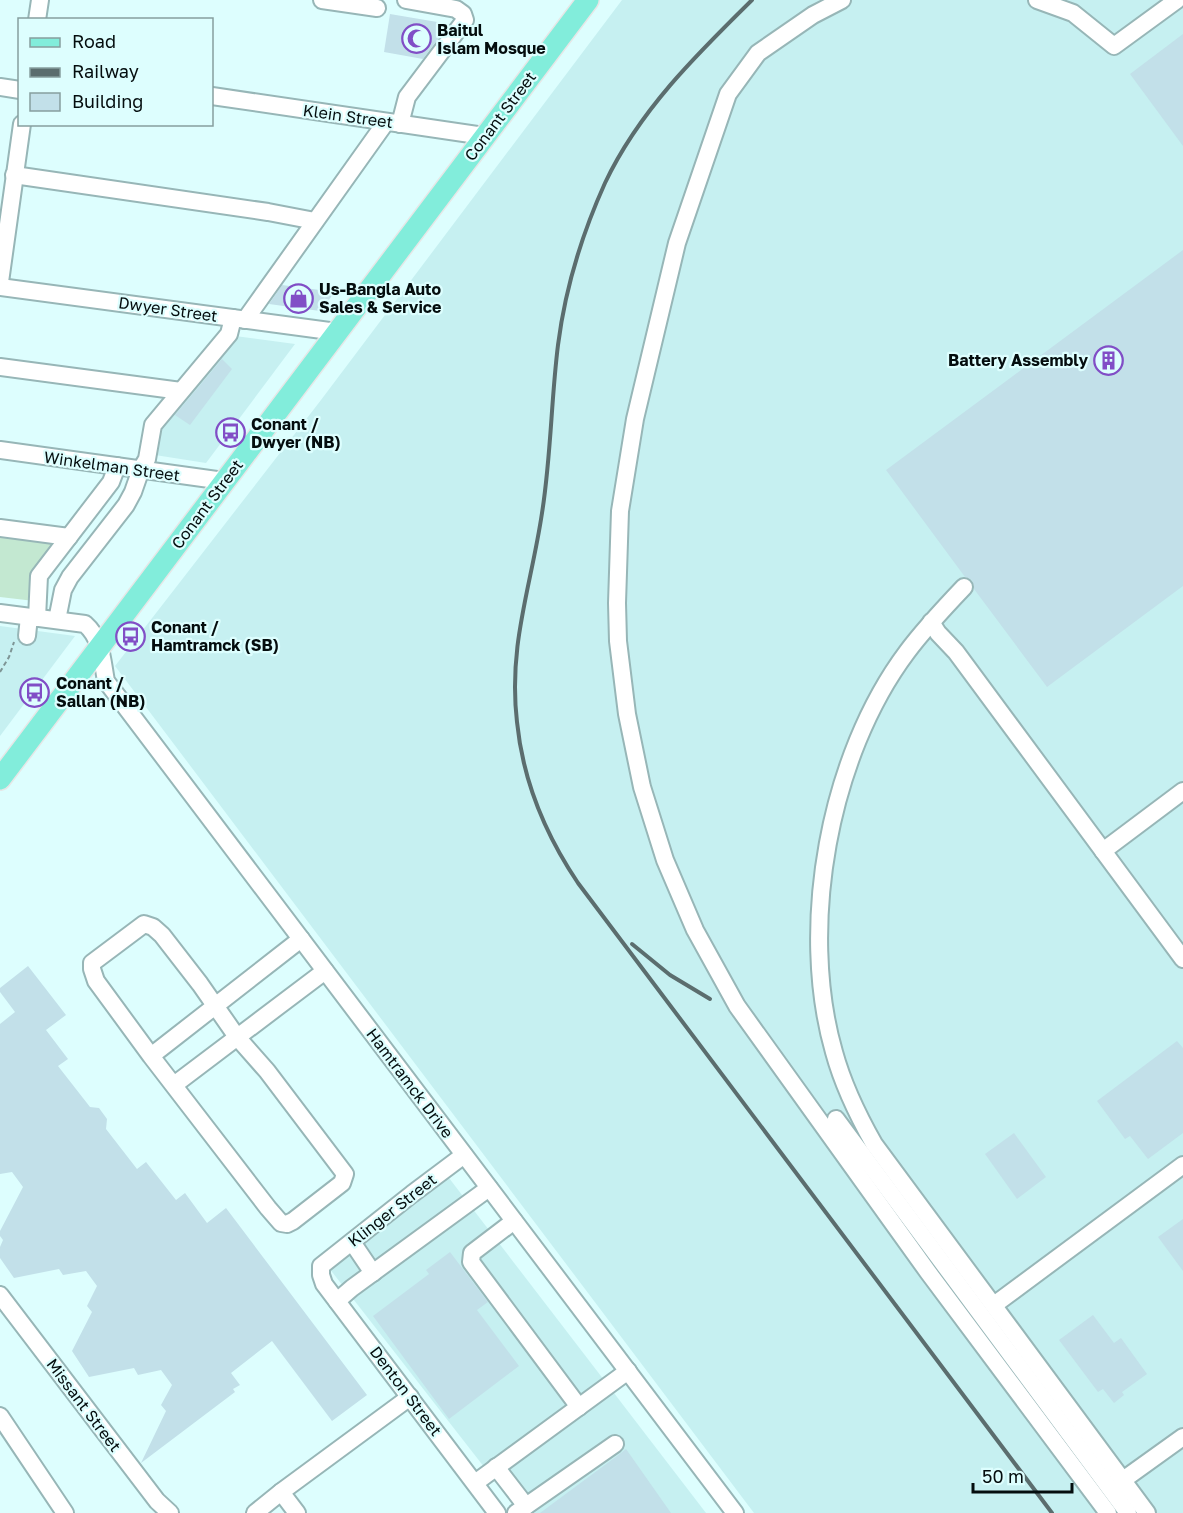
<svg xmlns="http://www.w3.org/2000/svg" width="1183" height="1513" viewBox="0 0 1183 1513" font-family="'Golos Text',sans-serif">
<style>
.built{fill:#c6f0f1}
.green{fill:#c3e8d1}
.building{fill:#c2e0e9}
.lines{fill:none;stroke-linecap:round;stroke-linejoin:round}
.minor-casing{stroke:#97b6b7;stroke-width:20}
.major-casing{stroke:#e6e7e7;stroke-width:24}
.path{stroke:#7e9595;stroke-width:2;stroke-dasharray:4.5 3;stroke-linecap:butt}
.minor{stroke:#fff;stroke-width:16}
.major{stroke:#82eddb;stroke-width:21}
.rail{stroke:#5b6d6e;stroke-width:4}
.labels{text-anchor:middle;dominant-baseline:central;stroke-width:4.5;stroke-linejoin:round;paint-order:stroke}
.poi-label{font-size:16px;font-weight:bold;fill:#040d0e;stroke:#ddfefe;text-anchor:start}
.street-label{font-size:16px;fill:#040d0e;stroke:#ddfefe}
</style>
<rect width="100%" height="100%" fill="#ddfefe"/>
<g class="built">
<polygon points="622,0 1183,0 1183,1513 754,1513 115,666 321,400"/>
<polygon points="235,336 295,344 206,463 155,455 157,426"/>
<polygon points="0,626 75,636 0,736"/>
<polygon points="449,1178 706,1513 520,1513 329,1268"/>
</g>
<polygon class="green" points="0,534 60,542 44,575 43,602 0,597"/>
<g class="building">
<polygon points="390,14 449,24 423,59 384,52"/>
<polygon points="1183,34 1183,146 1130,74"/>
<polygon points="1183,250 1183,586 1047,687 974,589 972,580 965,577 886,470"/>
<polygon points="282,285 335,292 320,311 269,304"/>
<polygon points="222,359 232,369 190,425 175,415"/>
<polygon points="28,966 66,1015 46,1030 68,1059 58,1066 90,1107 99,1108 107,1119 106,1129 137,1169 146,1162 176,1200 185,1193 207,1223 226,1208 367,1395 332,1421 272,1341 231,1373 240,1385 233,1389 235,1392 141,1463 166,1411 161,1405 172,1385 161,1370 138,1375 134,1368 89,1377 72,1351 92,1312 87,1306 97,1286 86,1271 63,1275 59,1269 14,1278 0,1258 0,1247 3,1240 0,1236 0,1231 23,1187 12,1172 0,1174 0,1024 15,1012 0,992 0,988"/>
<polygon points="1177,1041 1183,1048 1183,1133 1148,1159 1130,1136 1125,1139 1097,1101"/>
<polygon points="1014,1133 1046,1177 1017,1199 985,1154"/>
<polygon points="1183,1219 1183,1271 1158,1237"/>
<polygon points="450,1252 488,1302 477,1310 519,1366 449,1419 373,1316 429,1274 426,1270"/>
<polygon points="1093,1315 1114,1343 1121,1338 1147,1374 1122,1392 1124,1395 1114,1403 1103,1389 1098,1392 1059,1340"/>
<polygon points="626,1449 671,1513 540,1513 621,1453"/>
</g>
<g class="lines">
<defs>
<g id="minor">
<polyline points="322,0 377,8"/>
<polyline points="842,0 813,15 758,53 728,94 677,243 635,419 620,511 617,603 618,641 627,714 642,787 665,860 695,930 737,1006 928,1272 1108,1513"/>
<polyline points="1037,0 1073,13 1114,46 1177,0"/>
<polyline points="37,20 40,0"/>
<polyline points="0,87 20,90"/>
<polyline points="212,96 484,136"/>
<polyline points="400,124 407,97 465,20 463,14 456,9 406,0"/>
<polyline points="14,175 268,212 315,221"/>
<polyline points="0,282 22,124"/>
<polyline points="0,287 337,332"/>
<polyline points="245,320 386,122"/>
<polyline points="0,367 181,391"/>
<polyline points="0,450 224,481"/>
<polyline points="0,528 69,537"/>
<path d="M 964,587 C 944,608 924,629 907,652 C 829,756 798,927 834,1052 C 843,1085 857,1114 874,1144 L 1147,1513"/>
<path d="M 0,613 L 85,624 C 102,639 102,660 106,681 L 735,1513"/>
<polyline points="37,618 39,576 111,482 117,466"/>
<polyline points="57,620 63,590 70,577 126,505 133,492 141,469 147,459 153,425 229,334 233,318"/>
<polyline points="931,622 938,633 956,652 1183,959"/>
<polyline points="27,636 29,617"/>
<polyline points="1103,851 1183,791"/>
<polyline points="151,1056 96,981 92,969 92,963 144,924 153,927 162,935 200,984 237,1037 267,1071 345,1174 342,1183 293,1221 287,1224 281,1223 268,1208 151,1056 301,939"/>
<polyline points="174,1085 325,971"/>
<polyline points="836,1119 1128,1513"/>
<polyline points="464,1155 412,1194 321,1266 321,1275 324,1284 497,1513"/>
<polyline points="514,1221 472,1253 471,1262 579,1407"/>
<polyline points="352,1242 373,1273"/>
<polyline points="0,1295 157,1501 170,1513"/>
<polyline points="337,1301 352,1288 489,1188"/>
<polyline points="994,1305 1183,1165"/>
<polyline points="0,1416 65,1513"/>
<polyline points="496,1467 526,1506"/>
<polyline points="1123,1480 1183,1437"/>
<polyline points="475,1483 628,1371"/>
<polyline points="255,1513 281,1492"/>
<polyline points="297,1513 281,1492 410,1397"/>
<polyline points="516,1513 615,1444"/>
</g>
<polyline id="major" points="0,779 588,0"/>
</defs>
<use href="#minor" class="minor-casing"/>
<use href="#major" class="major-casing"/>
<polyline class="path" points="0,672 9,657 14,642"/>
<use href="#minor" class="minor"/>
<use href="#major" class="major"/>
<g class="rail">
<path d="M 752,0 C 696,55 639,111 605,183 C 582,234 565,290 558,345 C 551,401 551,457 542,513 C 531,587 508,645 517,722 C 523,782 545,834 578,883 L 1052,1513"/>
<polyline points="632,944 670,975 710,999"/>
</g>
</g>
<defs>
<symbol id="mosque-ring" viewBox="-11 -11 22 22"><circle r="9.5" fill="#ddfefe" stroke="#814ec6" stroke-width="1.5"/><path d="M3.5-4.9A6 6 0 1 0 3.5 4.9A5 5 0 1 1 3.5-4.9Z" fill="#814ec6"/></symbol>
<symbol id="shop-ring" viewBox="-11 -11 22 22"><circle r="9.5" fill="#ddfefe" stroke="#814ec6" stroke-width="1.5"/><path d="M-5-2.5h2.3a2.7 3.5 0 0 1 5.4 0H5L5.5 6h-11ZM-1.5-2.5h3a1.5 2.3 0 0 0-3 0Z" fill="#814ec6"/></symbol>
<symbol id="building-ring" viewBox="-11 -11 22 22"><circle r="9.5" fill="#ddfefe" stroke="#814ec6" stroke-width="1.5"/><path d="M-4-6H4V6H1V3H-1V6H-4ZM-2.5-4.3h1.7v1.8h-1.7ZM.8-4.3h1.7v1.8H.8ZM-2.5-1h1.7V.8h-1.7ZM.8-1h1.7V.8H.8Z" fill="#814ec6"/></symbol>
<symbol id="bus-ring" viewBox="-11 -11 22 22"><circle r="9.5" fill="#ddfefe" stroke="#814ec6" stroke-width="1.5"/><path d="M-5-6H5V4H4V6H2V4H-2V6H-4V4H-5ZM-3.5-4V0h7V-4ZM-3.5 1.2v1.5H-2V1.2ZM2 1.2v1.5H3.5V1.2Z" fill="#814ec6"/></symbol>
</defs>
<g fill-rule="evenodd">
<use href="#mosque-ring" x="400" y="22" width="33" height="33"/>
<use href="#shop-ring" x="282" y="282" width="33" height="33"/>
<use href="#building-ring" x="1092" y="344" width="33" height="33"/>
<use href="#bus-ring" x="214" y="416" width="33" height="33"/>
<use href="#bus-ring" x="114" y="620" width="33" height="33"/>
<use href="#bus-ring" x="18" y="676" width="33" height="33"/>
</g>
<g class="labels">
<g class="poi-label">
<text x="437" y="30">Baitul<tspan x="437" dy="18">Islam Mosque</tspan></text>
<text x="319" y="289">Us-Bangla Auto<tspan x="319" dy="18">Sales &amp; Service</tspan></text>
<text x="1088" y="360" text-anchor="end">Battery Assembly</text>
<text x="251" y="424">Conant /<tspan x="251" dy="18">Dwyer (NB)</tspan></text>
<text x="151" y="627">Conant /<tspan x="151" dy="18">Hamtramck (SB)</tspan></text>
<text x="56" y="683">Conant /<tspan x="56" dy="18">Sallan (NB)</tspan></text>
</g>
<g class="street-label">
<text transform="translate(348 116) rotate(8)">Klein Street</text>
<text transform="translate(500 116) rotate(-53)">Conant Street</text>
<text transform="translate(168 309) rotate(8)">Dwyer Street</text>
<text transform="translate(112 466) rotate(8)">Winkelman Street</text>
<text transform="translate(207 504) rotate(-53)">Conant Street</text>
<text transform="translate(410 1083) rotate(53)">Hamtramck Drive</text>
<text transform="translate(392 1210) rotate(-38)">Klinger Street</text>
<text transform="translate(406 1391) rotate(53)">Denton Street</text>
<text transform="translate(84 1405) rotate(53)">Missant Street</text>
</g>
</g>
<rect x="18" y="18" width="195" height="108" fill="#ddfefe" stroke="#869e9e" stroke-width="1.5"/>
<rect x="30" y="38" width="30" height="9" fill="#82eddb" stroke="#869e9e" stroke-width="1.5"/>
<text x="72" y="48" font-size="18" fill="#040d0e">Road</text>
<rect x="30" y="68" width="30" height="9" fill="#5b6d6e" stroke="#869e9e" stroke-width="1.5"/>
<text x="72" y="78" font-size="18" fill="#040d0e">Railway</text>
<rect x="30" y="93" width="30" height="18" fill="#c2e0e9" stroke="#869e9e" stroke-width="1.5"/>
<text x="72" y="108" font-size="18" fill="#040d0e">Building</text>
<path d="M973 1483v9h99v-9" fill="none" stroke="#040d0e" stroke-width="3"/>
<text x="982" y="1483" font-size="18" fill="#040d0e" stroke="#ddfefe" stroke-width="4.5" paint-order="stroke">50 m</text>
</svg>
